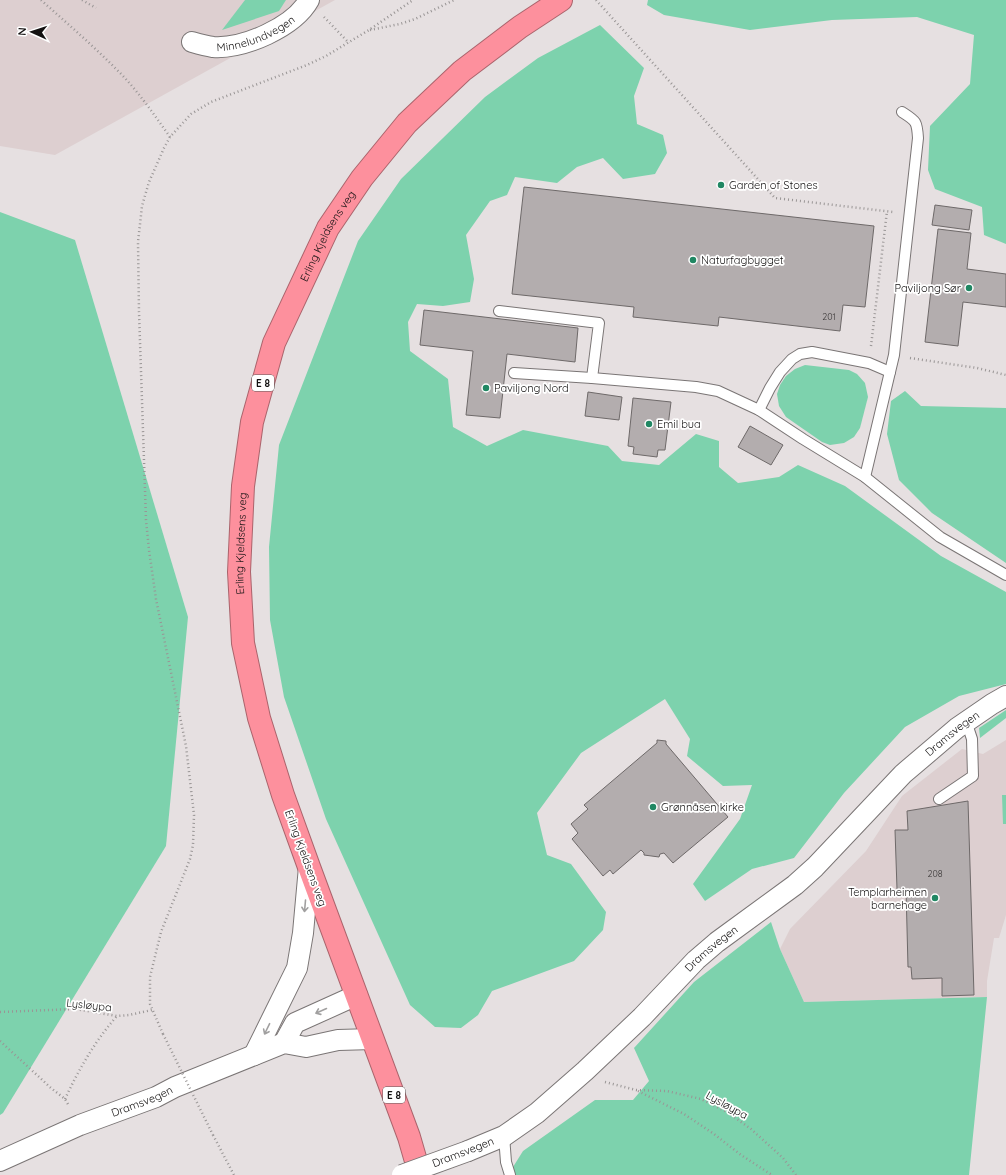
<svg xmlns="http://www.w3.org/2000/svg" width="1006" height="1175" viewBox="0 0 1006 1175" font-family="Quicksand,sans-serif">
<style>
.built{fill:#ddcfd0}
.green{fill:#7dd2ad}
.building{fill:#b3adae;stroke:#6e6969}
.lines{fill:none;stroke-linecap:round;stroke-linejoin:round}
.lane-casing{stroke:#7a7575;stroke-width:12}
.street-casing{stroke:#7a7575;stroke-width:22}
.highway-casing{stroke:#ab646c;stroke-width:24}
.path{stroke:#999595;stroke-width:2.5;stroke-dasharray:1 3;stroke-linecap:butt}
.lane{stroke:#fff;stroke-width:10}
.street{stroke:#fff;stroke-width:20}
.highway{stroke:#fd909d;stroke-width:22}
.street-bridge-casing{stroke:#7a7575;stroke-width:22;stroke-linecap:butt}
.path-bridge{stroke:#999595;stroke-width:2.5;stroke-dasharray:1 3;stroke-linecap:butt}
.street-bridge{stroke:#fff;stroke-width:20}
.oneway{stroke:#a1a0a0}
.poi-dot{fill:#208763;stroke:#fff;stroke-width:1.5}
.labels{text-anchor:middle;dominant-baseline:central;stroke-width:3.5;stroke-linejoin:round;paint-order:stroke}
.number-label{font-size:9px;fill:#3b3838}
.shield{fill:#fff;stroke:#5a5858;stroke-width:1}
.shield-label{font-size:10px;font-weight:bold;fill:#131111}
.street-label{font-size:11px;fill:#131111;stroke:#fff}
.poi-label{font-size:11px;fill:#131111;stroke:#fff;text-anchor:start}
</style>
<rect width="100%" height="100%" fill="#e6e0e1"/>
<g class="built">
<polygon points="0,0 335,0 55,155 0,146"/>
<polygon points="1006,740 1006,915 999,938 994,938 987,981 987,997 804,1002 780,949 790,929 866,851 902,796 962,749 983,754"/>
</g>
<g class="green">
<polygon points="245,0 286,0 279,11 222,30"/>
<polygon points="648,0 1006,0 1006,244 984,235 982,207 935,189 928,170 930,126 970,84 974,35 917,17 832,20 750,30 664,15 647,5"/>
<polygon points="600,25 644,68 634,96 637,124 663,135 667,153 655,174 623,179 603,158 577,167 557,183 515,177 507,195 490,201 466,235 474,279 470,302 443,306 417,304 408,322 410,351 448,379 453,427 487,446 523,430 608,446 622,461 659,465 696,434 719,441 719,467 738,483 779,477 798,465 845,486 941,556 1006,592 1006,684 959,696 905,727 844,793 794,858 752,869 705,901 693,884 740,819 752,785 723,786 687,756 690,739 665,699 581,753 537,813 547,855 571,864 606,912 603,930 574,961 492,991 478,1015 461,1028 435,1027 410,1005 326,819 284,697 270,620 269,547 279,445 358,241 401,179 485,97 538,58"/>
<polygon points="0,212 75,240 188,617 166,846 3,1113 0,1115"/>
<polygon points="805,365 849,370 857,374 865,383 868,397 860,428 854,437 844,443 830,445 822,442 786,417 779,406 777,394 780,385 786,376 795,369"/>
<polygon points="905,391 921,406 1006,408 1006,563 932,513 899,480 887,434 891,401"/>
<polygon points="1006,710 1006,718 980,738 979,728"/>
<polygon points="1002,795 1006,795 1006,824 1003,824"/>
<polygon points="771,922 780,949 804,1002 987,997 969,1175 508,1175 523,1151 595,1100 633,1100 649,1081 634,1048 694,982"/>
</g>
<g class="building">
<polygon points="524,187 874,226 865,307 843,305 840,331 719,317 718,326 633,317 634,307 512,294"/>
<polygon points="935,205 972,210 969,230 932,225"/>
<polygon points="938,229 971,233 967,269 1006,274 1006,307 963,302 958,346 925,342"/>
<polygon points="424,310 578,328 575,362 507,354 500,418 466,415 473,351 420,345"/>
<polygon points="588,392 622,397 619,420 585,416"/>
<polygon points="633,398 671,402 665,450 658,450 657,457 633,454 634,447 628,446"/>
<polygon points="750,426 783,445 771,465 738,447"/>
<polygon points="657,740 666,741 666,744 728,817 673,863 664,853 660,854 659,857 644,855 644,853 641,850 613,874 610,870 603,876 572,839 578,833 571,824 588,809 584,805 657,743"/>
<polygon points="968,801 974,995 942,996 942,978 912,979 911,967 908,967 906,889 897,889 895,830 908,830 907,811"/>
</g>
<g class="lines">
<defs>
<g id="lane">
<polyline points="499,311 599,323 592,378"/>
<polyline points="514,373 592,378 696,387 718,391 759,410 803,439 865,477 940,537 1006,575"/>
<polyline points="759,410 770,388 780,372 792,359 800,354 812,352 869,363 890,372"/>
<path d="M 865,477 L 894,355 L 918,138 C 917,121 916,121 902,112"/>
<polyline points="939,799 973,776 972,739 966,721"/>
<polyline points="504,1136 506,1162 510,1175"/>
</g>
<g id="street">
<path id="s1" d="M 192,42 C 199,44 206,46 213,47 C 244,49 294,27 309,0"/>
<polyline points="284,1043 295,1023 357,995"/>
<polyline points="254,1055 297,968 303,933 309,867"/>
<path id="s2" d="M 468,1151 L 504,1136 L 537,1113 L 585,1071 L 642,1017 L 696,960 L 717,942 L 795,885 L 815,867 L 903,774 L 957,728 L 992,704 L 1006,696"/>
<path id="s3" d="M 0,1161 L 80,1125 L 156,1097 L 175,1087 L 284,1043 L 306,1047 L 338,1040 L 373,1039"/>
</g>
<g id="highway">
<path id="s4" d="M 420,1175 L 409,1137 L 309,867 L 283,795 L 259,718 L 243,643 L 239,572 L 243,486 L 252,422 L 274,343 L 328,228 L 362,178 L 407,123 L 462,71 L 520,27 L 561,0"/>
</g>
</defs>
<use href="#lane" class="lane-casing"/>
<use href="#street" class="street-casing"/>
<use href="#highway" class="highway-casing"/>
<g class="path">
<path d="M 41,0 C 69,25 97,49 123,76 C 140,94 155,116 170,137"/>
<polyline points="82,0 96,8"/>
<polyline points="596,0 775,198 893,212"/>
<polyline points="324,17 349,43"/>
<polyline points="370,30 400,24 415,19 454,0"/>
<polyline points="871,346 887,211"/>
<polyline points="910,358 977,368 1006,375"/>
<polyline points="0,1012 75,1009 117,1016 129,1015 152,1010"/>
<polyline points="163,1034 150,1004 150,977 161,932 190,859 193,845 194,815 186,746 156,599 149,550 146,520 139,312 138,242 142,206 149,182 164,148 170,137 191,114 211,102 307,65 326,56 369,30 413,0"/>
<polyline points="0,1041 51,1088 65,1099 69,1106"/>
<polyline points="605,1082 636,1090 667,1091 701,1099 727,1112 751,1129 783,1158 796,1175"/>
<polyline points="638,1091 684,1114 714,1134 741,1155 772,1175"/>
<path d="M 65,1099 C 79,1069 95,1041 117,1016"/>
<polyline points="213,1135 234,1175"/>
</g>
<use href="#lane" class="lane"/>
<use href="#street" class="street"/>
<use href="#highway" class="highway"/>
<defs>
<polyline id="street-bridge" points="402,1175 468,1151"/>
</defs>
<use href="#street-bridge" class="street-bridge-casing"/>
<polyline class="path-bridge" points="163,1034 213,1135"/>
<use href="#street-bridge" class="street-bridge"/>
</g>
<defs><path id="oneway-shaft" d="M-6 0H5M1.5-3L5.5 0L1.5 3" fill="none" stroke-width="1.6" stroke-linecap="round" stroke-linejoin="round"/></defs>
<g class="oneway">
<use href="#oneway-shaft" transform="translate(305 906) rotate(95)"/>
<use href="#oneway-shaft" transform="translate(321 1011) rotate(156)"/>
<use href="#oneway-shaft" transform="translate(267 1029) rotate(116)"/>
</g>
<g class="poi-dot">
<circle cx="721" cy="185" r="4"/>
<circle cx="693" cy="260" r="4"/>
<circle cx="969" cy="288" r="4"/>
<circle cx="486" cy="388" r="4"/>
<circle cx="649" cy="424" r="4"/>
<circle cx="653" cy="807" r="4"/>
<circle cx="935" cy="898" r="4"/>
</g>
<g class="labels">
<g class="number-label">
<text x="829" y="316">201</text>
<text x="935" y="873">208</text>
</g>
<g class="shield">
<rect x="252" y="375" width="22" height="16" rx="3"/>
<rect x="383" y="1087" width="22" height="16" rx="3"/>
</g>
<g class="shield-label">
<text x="263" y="383">E 8</text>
<text x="394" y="1095">E 8</text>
</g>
<g class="street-label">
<text stroke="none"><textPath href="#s1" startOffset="67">Minnelundvegen</textPath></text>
<text stroke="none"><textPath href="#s4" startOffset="985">Erling Kjeldsens veg</textPath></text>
<text stroke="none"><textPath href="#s4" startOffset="661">Erling Kjeldsens veg</textPath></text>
<text stroke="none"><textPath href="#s2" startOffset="643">Dramsvegen</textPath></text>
<text transform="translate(306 858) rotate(70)">Erling Kjeldsens veg</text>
<text stroke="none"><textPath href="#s2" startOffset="319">Dramsvegen</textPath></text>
<text transform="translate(89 1005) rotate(6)">Lysløypa</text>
<text stroke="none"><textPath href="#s3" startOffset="154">Dramsvegen</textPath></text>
<text transform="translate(727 1105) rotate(29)">Lysløypa</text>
<text transform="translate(463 1152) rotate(-21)">Dramsvegen</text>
</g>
<g class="poi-label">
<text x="729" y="185">Garden of Stones</text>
<text x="701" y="260">Naturfagbygget</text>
<text x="961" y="288" text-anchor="end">Paviljong Sør</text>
<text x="494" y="388">Paviljong Nord</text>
<text x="657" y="424">Emil bua</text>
<text x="661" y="807">Grønnåsen kirke</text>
<text x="927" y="892" text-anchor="end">Templarheimen<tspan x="927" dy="13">barnehage</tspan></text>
</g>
</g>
<g transform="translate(32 32) rotate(273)" stroke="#ffffff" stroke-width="3" paint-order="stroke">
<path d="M0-3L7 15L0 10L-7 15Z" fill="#131111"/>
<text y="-6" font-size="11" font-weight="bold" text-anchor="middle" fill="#131111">N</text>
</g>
</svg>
